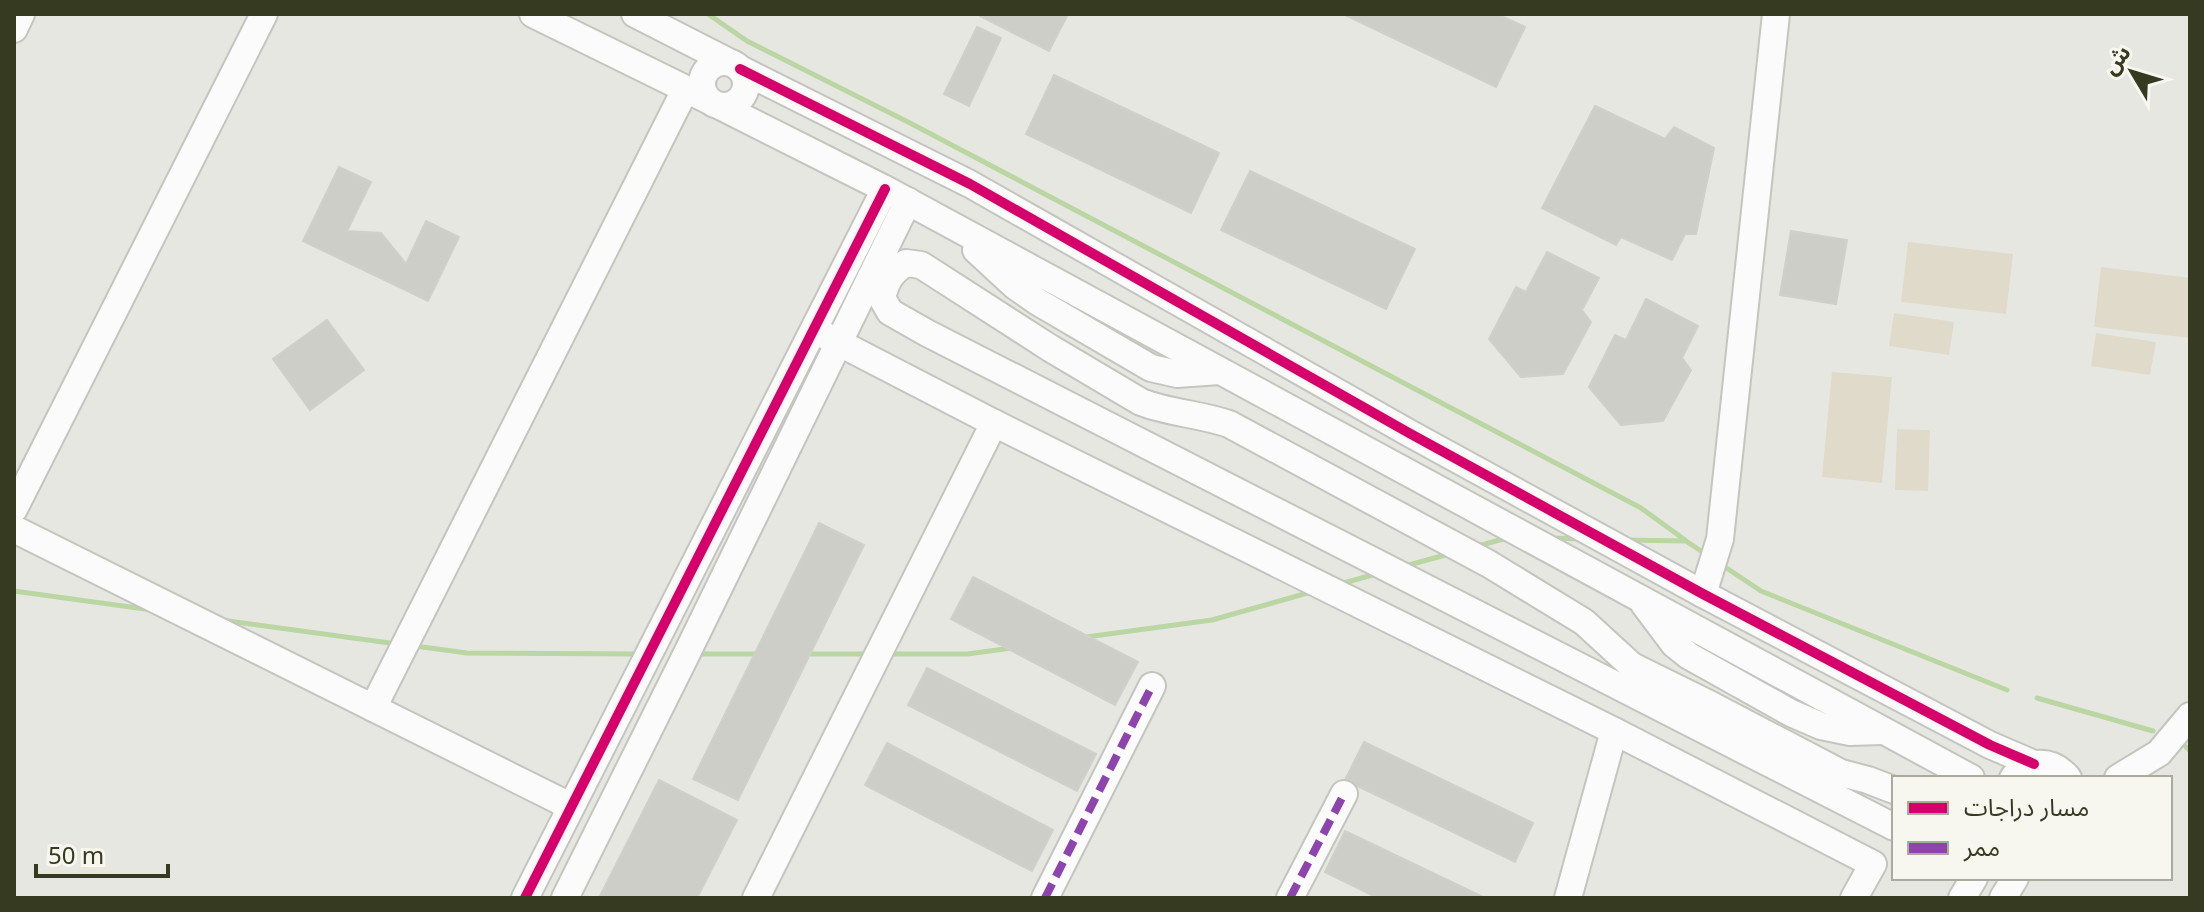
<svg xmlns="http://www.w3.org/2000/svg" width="2204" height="912" viewBox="0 0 2204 912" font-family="'Noto Sans','Noto Sans Arabic',sans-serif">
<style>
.green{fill:#e0dacb}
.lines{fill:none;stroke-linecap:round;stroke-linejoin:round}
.stream{stroke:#bad6a2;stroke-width:5}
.building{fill:#cecec9;stroke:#d0d0cb;stroke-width:2}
.minor-casing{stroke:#c4c5bf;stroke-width:30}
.minor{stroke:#fbfbfb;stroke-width:26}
.quiet{stroke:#8e44ad;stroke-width:8;stroke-dasharray:16 8;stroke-linecap:butt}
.cycleway-casing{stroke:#f7f6ef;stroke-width:15}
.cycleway{stroke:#d6006c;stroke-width:10}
</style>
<rect width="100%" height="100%" fill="#e7e7e2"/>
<g class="green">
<polygon points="1908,242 2013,254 2006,314 1901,302"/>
<polygon points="2101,267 2190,278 2190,338 2094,327"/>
<polygon points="1894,313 1954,322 1949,355 1889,346"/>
<polygon points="2096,333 2156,342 2150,375 2091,366"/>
<polygon points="1832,372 1892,377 1882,483 1822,477"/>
<polygon points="1897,429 1930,430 1928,491 1895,490"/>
</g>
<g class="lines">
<g class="stream">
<polyline points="708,14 747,41 910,123 1641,508 1685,540"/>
<polyline points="1553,538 1579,539"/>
<polyline points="1625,540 1686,541 1707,555"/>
<polyline points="1478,546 1507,538"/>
<polyline points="1722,565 1761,591 2007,690"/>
<polyline points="1405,566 1449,554"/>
<polyline points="1340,584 1376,574"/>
<polyline points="14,591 152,610"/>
<polyline points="221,620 397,644"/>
<polyline points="1086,637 1212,620 1311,592"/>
<polyline points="415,646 467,653 641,654"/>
<polyline points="695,654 761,654"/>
<polyline points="807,654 869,654"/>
<polyline points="887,654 967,654 1012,648"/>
<polyline points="2037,698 2153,731"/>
<polyline points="2186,747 2190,751"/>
</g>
</g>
<g class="building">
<polygon points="981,14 1068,14 1049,51 980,16"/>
<polygon points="1343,14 1497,14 1525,27 1496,87"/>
<polygon points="977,27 1001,38 969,106 944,94"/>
<polygon points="1054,75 1219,153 1191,213 1026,134"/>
<polygon points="1595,106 1665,139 1674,127 1714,148 1696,234 1685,234 1672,260 1621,237 1616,245 1542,208"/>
<polygon points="339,167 371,182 347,231 381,233 406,264 426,221 459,237 428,301 303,241"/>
<polygon points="1250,171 1415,249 1386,309 1221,230"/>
<polygon points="1791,231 1847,240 1836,304 1780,295"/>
<polygon points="1547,252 1599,278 1582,310 1591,322 1563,374 1521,377 1489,339 1516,287 1526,292"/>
<polygon points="1646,299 1698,326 1682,358 1691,370 1663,421 1621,425 1589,387 1615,335 1626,340"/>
<polygon points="327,320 364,370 310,410 273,359"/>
<polygon points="819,523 864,545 738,800 693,779"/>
<polygon points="973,577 1138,662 1115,705 951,619"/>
<polygon points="927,668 1096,754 1077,791 908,705"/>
<polygon points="1364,742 1533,823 1515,862 1345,780"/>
<polygon points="887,743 1053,830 1032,871 865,785"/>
<polygon points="659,780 737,820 697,898 599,898"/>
<polygon points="1345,831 1485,898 1378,898 1325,872"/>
</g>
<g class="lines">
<defs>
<g id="minor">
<polyline points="533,14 708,100"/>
<polyline points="635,14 729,62"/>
<polyline points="14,29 21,14"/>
<circle cx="724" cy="84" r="22"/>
<polyline points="740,69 970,184 1409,433 1703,594 1990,745 2034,764"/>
<polyline points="722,107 885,189 1971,778"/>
<polyline points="976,250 1015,286 1038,302 1151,368 1177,374 1219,371"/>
<polyline points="824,335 994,423"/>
<polyline points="14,509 264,14"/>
<polyline points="14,529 570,806"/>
<polyline points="1703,594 1720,539 1776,14"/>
<polyline points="1644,604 1674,644 1689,656 1791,713 1821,726 1850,732 1882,731"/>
<polyline points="373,708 685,90"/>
<path d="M 2013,778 C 2029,759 2052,759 2068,778"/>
<polyline points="2118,778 2159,753 2190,716"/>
<path d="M 1894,790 L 1868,780 L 1841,773 L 1713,706 L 1632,666 L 1584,622 L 1489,564 L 1229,424 C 1200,414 1169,413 1141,402 L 1050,348 L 921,265 L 906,263 C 891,272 886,281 882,298 L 890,312 L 927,333 L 1894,827"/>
<polyline points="525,898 885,189"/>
<polyline points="565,898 687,653 908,201"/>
<polyline points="756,898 994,423 1614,731 1873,864 1854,898"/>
<polyline points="1045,898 1152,686"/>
<polyline points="1290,898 1344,794"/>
<polyline points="1568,898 1614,731"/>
<polyline points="1962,898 1974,878"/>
<polyline points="2003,898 2015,878"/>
</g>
</defs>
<use href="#minor" class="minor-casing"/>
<use href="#minor" class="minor"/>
<g class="quiet">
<polyline points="1045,898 1152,686"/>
<polyline points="1290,898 1344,794"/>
</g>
<defs>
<g id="cycleway">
<polyline points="740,69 970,184 1409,433 1703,594 1990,745 2034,764"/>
<polyline points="525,898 885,189"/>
</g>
</defs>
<use href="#cycleway" class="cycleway-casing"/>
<use href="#cycleway" class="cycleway"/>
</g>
<rect width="2204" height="912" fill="none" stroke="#363a20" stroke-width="32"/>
<rect x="1892" y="776" width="280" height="104" fill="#f7f6ef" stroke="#aaab9c" stroke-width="2"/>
<rect x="1908" y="802" width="40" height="12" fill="#d6006c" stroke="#aaab9c" stroke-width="2"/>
<text x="1964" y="816" font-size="24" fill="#363a20">مسار دراجات</text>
<rect x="1908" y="842" width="40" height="12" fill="#8e44ad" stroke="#aaab9c" stroke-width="2"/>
<text x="1964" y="856" font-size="24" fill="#363a20">ممر</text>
<g transform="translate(2132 72) rotate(308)" stroke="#f7f6ef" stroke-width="6" paint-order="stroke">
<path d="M0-6L14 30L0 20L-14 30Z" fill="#363a20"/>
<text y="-12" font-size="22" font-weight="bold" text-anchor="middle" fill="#363a20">ش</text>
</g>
<path d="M36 864v12h132v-12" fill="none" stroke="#363a20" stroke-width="4"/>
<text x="48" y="864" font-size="24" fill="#363a20" stroke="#f7f6ef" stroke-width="6" paint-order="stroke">50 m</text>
</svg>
